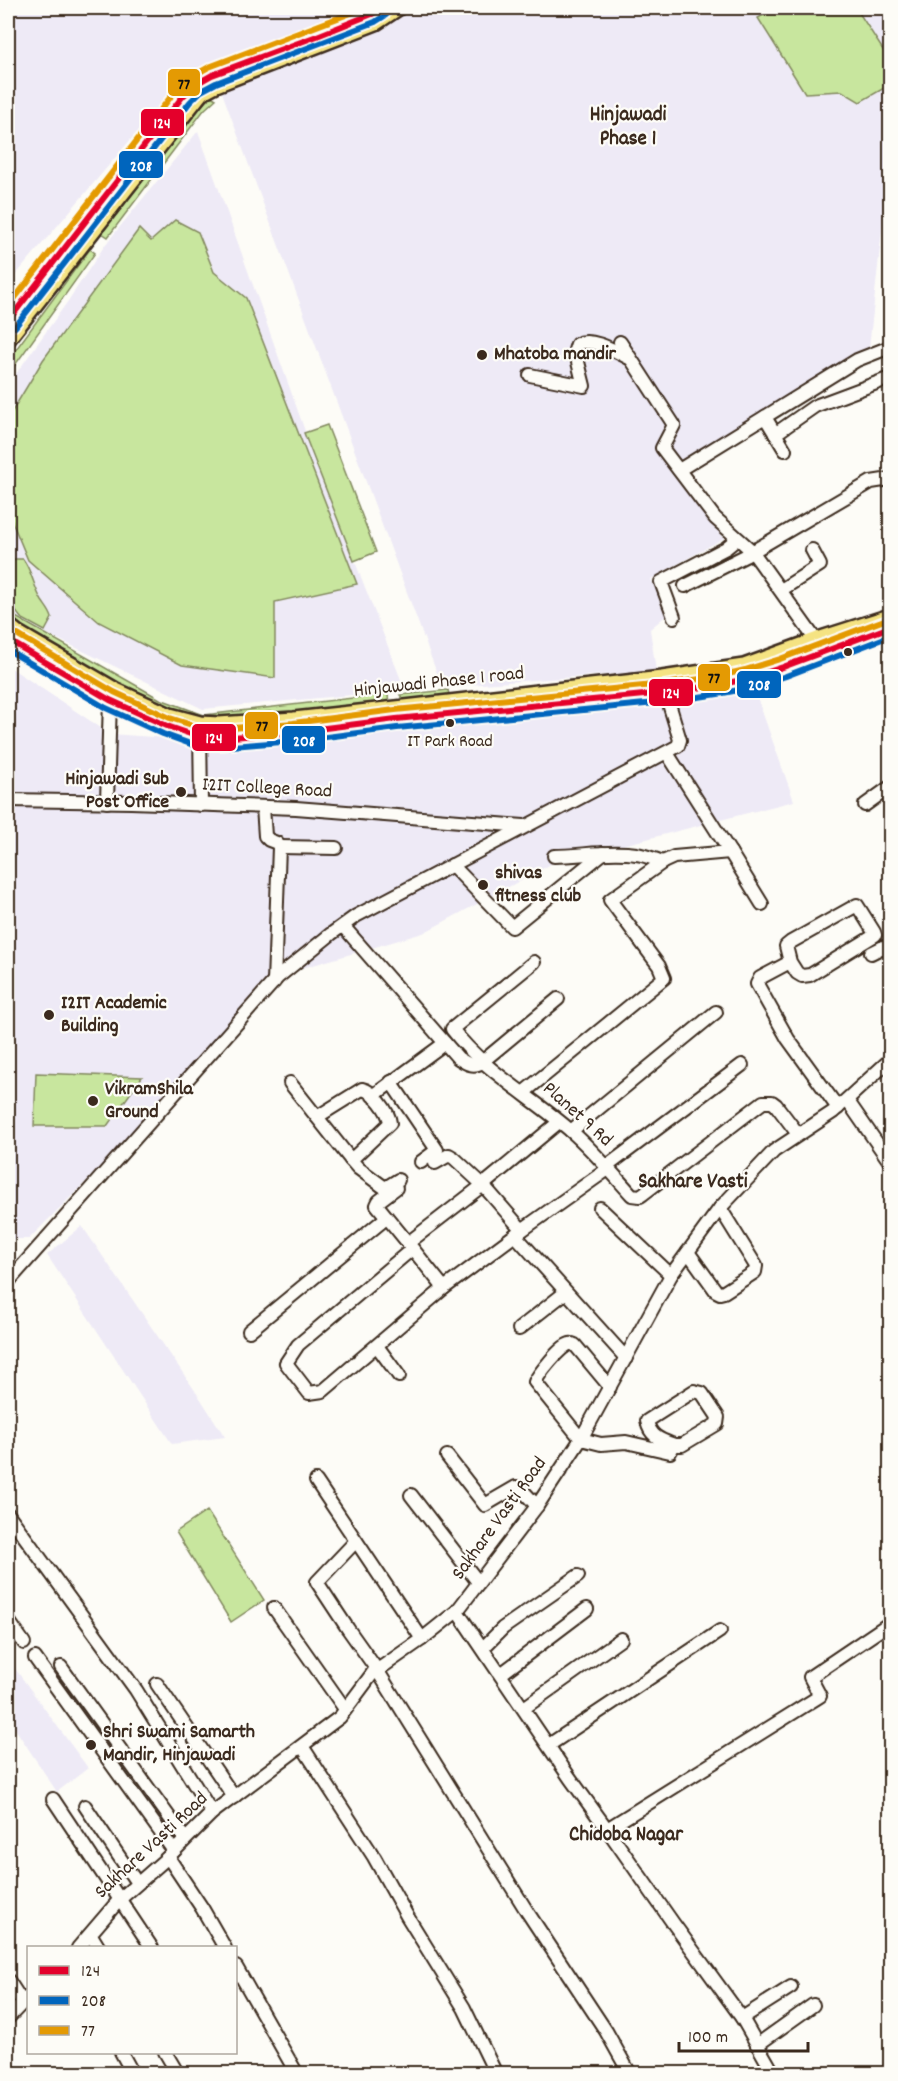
<svg xmlns="http://www.w3.org/2000/svg" width="898" height="2081" viewBox="0 0 898 2081" font-family="Dekko,sans-serif">
<style>
.built{fill:#eeeaf6}
.green{fill:#c8e69e;stroke:#82885e;stroke-width:1.5}
.lines{fill:none;stroke-linecap:round;stroke-linejoin:round}
.minor-casing{stroke:#3b2a1e;stroke-width:16}
.major-casing{stroke:#3b2a1e;stroke-width:20}
.minor{stroke:#fdfcf7;stroke-width:12}
.major{stroke:#f5e382;stroke-width:15}
.bus-1-casing{stroke:#fdfcf7;stroke-width:10}
.bus-2-casing{stroke:#fdfcf7;stroke-width:10}
.bus-3-casing{stroke:#fdfcf7;stroke-width:10}
.bus-1{stroke:#e4002b;stroke-width:6}
.bus-2{stroke:#0065bd;stroke-width:6}
.bus-3{stroke:#e49a03;stroke-width:6}
.poi-dot{fill:#3b2a1e;stroke:#fdfcf7;stroke-width:2}
.labels{text-anchor:middle;dominant-baseline:central;stroke-width:4.5;stroke-linejoin:round;paint-order:stroke}
.bus-label{font-size:18px;fill:#3b2a1e;stroke:#fdfcf7}
.poi-label{font-size:20px;font-weight:bold;fill:#3b2a1e;stroke:#fdfcf7;text-anchor:start}
.street-label{font-size:20px;fill:#3b2a1e;stroke:#fdfcf7}
.neighbourhood-label{font-size:21px;font-weight:bold;fill:#3b2a1e;stroke:#fdfcf7}
.line-badge{stroke:#fdfcf7;stroke-width:2}
.badge-label{font-size:16px;text-anchor:middle;font-weight:bold;fill:#fff}
.pale-badge-label{font-size:16px;text-anchor:middle;font-weight:bold;fill:#111}
</style>
<rect width="100%" height="100%" fill="#fdfcf7"/>
<filter id="ink" filterUnits="userSpaceOnUse"><feTurbulence type="fractalNoise" baseFrequency=".0167" numOctaves="2"/><feDisplacementMap in="SourceGraphic" scale="12" xChannelSelector="R" yChannelSelector="G"/><feConvolveMatrix kernelMatrix="1 2 1 2 8 2 1 2 1" color-interpolation-filters="sRGB"/></filter>
<g filter="url(#ink)">
<g class="built">
<polygon points="8,8 889,8 890,157 869,348 670,469 724,538 651,579 668,614 650,629 656,671 442,687 213,68 166,98 8,284"/>
<polygon points="198,131 315,459 405,690 203,709 29,625 13,615 8,608 8,385 68,301 105,245"/>
<polygon points="8,666 110,734 225,742 665,703 752,683 794,801 553,863 423,933 296,970 29,1239 8,1239"/>
<polygon points="82,1226 200,1398 225,1437 172,1444 47,1255"/>
<polygon points="8,1659 88,1768 57,1792 8,1718"/>
</g>
<g class="green">
<polygon points="776,8 856,8 885,53 886,87 860,102 842,91 805,93 758,18"/>
<polygon points="211,96 216,99 204,110 108,237 102,233 193,115"/>
<polygon points="175,220 198,232 214,272 246,298 357,584 275,602 275,678 182,665 99,622 28,560 8,512 8,418 43,360 139,229 151,241"/>
<polygon points="90,249 95,253 8,375 8,360"/>
<polygon points="327,425 376,552 354,561 304,433"/>
<path d="M 15,559 L 23,559 C 32,571 34,588 42,601 C 46,607 50,611 52,618 L 45,631 L 21,618 L 8,601 L 8,566 Z"/>
<polygon points="8,610 12,615 160,699 204,715 388,694 389,705 207,721 151,703 8,620"/>
<polygon points="448,690 450,700 407,704 400,695"/>
<polygon points="36,1073 142,1077 107,1126 34,1126"/>
<polygon points="207,1511 264,1600 231,1622 176,1532"/>
</g>
<g class="lines">
<defs>
<g id="minor">
<polyline points="620,342 674,425 662,448 715,518 752,551 820,646"/>
<path d="M 530,375 L 584,386 L 575,350 L 577,344 C 592,337 615,351 629,358"/>
<polyline points="765,417 785,450"/>
<polyline points="775,434 815,406 890,378"/>
<polyline points="679,470 857,360 890,347"/>
<polyline points="685,586 745,556 871,482 890,479"/>
<polyline points="781,590 820,565 812,550"/>
<polyline points="674,617 661,582 726,548 737,539"/>
<polyline points="200,728 201,805"/>
<polyline points="8,800 131,802 296,808 524,826"/>
<polyline points="107,802 110,700"/>
<polyline points="865,805 890,787"/>
<polyline points="263,807 265,836 269,840 277,843 279,847 274,982"/>
<polyline points="279,847 336,848"/>
<polyline points="730,852 762,904"/>
<path d="M 554,856 C 580,856 609,850 636,854 C 645,855 654,859 663,862"/>
<polyline points="452,865 512,927 603,853"/>
<path d="M 343,926 L 458,1058 C 466,1063 473,1068 482,1062 L 558,999"/>
<polyline points="871,953 883,947 890,951"/>
<path d="M 534,962 L 452,1029 C 484,1071 531,1096 571,1131 C 593,1150 612,1173 632,1195 L 640,1196 L 643,1194 L 763,1102 L 772,1102 L 776,1105 L 798,1134"/>
<polyline points="790,962 786,946 791,942 857,905 874,932 875,935 872,937 810,975 802,976 797,973 790,962 760,978 757,984 788,1039 838,1108"/>
<polyline points="391,1082 437,1150 421,1162"/>
<polyline points="290,1083 351,1160 358,1168 385,1188 398,1180"/>
<polyline points="523,1093 664,978 659,966 610,900 663,862 674,857 730,852 667,753"/>
<polyline points="373,1096 445,1043"/>
<polyline points="847,1100 890,1162"/>
<path d="M 317,1117 L 362,1089 C 374,1091 389,1112 390,1123 L 351,1160"/>
<polyline points="571,1131 716,1012"/>
<polyline points="435,1163 449,1155 454,1158 483,1185 559,1122"/>
<polyline points="606,1167 742,1065"/>
<polyline points="608,1169 515,1235 626,1358"/>
<polyline points="396,1188 379,1201 377,1205 408,1243"/>
<polyline points="600,1208 671,1275"/>
<polyline points="515,1235 444,1288 408,1243 483,1185 522,1230"/>
<polyline points="412,1249 298,1345 286,1363 309,1393 323,1391 444,1288"/>
<polyline points="688,1252 716,1291 720,1293 724,1292 755,1272 756,1266 720,1208"/>
<polyline points="8,1282 278,977 331,934 356,916 678,746 680,740 663,684"/>
<polyline points="519,1329 566,1292"/>
<polyline points="249,1331 386,1218"/>
<polyline points="377,1346 399,1376"/>
<path d="M 610,1387 L 575,1345 C 574,1345 572,1343 570,1344 C 562,1344 538,1375 535,1382 L 581,1439 L 601,1444 L 626,1442 L 670,1452 L 674,1445 L 682,1445 L 717,1424 L 718,1417 L 702,1393 L 694,1391 L 647,1421 C 650,1437 661,1440 674,1445"/>
<polyline points="447,1456 485,1505 516,1487 523,1491 537,1506"/>
<polyline points="316,1481 422,1639"/>
<polyline points="411,1495 478,1582"/>
<polyline points="8,1514 136,1690 212,1813"/>
<polyline points="356,1541 317,1582 348,1629 377,1670 528,1913 606,2031 630,2074"/>
<polyline points="274,1608 345,1709"/>
<polyline points="457,1611 570,1778 607,1829 820,1696 810,1677 890,1623"/>
<polyline points="8,1620 24,1643"/>
<polyline points="483,1648 503,1628 578,1576"/>
<polyline points="35,1658 174,1851"/>
<polyline points="61,1667 185,1839"/>
<polyline points="501,1674 587,1609"/>
<polyline points="157,1684 234,1797"/>
<polyline points="524,1708 621,1639"/>
<polyline points="549,1745 720,1631"/>
<polyline points="302,1746 374,1857 407,1916 464,2008 496,2074"/>
<polyline points="53,1799 152,1948"/>
<polyline points="85,1806 137,1883"/>
<polyline points="607,1829 673,1923 742,2018 774,2074"/>
<polyline points="168,1857 202,1908 225,1948"/>
<polyline points="91,1935 99,1948"/>
<polyline points="78,1948 120,1899 168,1857 212,1813 340,1717 372,1674 422,1639 457,1611 537,1506 581,1439 671,1275 720,1208 774,1151 833,1112 890,1060"/>
<polyline points="236,1967 297,2074"/>
<polyline points="8,1980 23,2003"/>
<polyline points="8,2018 28,1997"/>
<polyline points="742,2018 791,1987"/>
<polyline points="757,2045 813,2005"/>
<polyline points="121,2052 133,2074"/>
<polyline points="165,2052 178,2074"/>
</g>
<g id="major">
<polyline points="74,236 183,96 198,83"/>
<polyline points="8,338 201,92 216,84 376,22 397,8"/>
<polyline points="8,626 18,634 114,690 170,716 200,724 219,725 294,720 396,709 662,679 744,667 818,640 890,617"/>
<path d="M 8,640 L 110,700 L 167,726 L 199,737 L 220,738 L 294,732 L 396,719 L 665,693 C 692,689 721,686 747,679 C 796,665 843,644 890,627"/>
</g>
</defs>
<use href="#minor" class="minor-casing"/>
<use href="#major" class="major-casing"/>
<use href="#minor" class="minor"/>
<use href="#major" class="major"/>
<defs>
<g id="bus-1">
<polyline points="8,321 183,96 196,84 212,75 317,36 372,14 381,8"/>
<polyline points="8,640 110,700 167,726 199,737 220,738 294,732 396,719 665,693 717,685 747,679 783,667 890,627"/>
</g>
<g id="bus-2">
<polyline points="15,327 190,102 201,91 216,83 375,22 386,15"/>
<polyline points="8,650 106,708 163,734 196,746 220,747 295,741 397,728 666,702 718,694 749,688 786,676 890,636"/>
</g>
<g id="bus-3">
<polyline points="8,307 176,90 191,77 209,67 364,8"/>
<polyline points="13,632 114,692 170,718 201,728 220,729 293,723 395,710 664,684 715,677 745,670 780,659 887,619"/>
</g>
</defs>
<use href="#bus-1" class="bus-1-casing"/>
<use href="#bus-2" class="bus-2-casing"/>
<use href="#bus-3" class="bus-3-casing"/>
<use href="#bus-1" class="bus-1"/>
<use href="#bus-2" class="bus-2"/>
<use href="#bus-3" class="bus-3"/>
</g>
</g>
<g class="poi-dot">
<circle cx="482" cy="355" r="6"/>
<circle cx="848" cy="652" r="5"/>
<circle cx="450" cy="723" r="5"/>
<circle cx="181" cy="792" r="6"/>
<circle cx="483" cy="885" r="6"/>
<circle cx="49" cy="1015" r="6"/>
<circle cx="93" cy="1101" r="6"/>
<circle cx="91" cy="1745" r="6"/>
</g>
<g class="labels">
<g class="bus-label">
<text x="450" y="742">IT Park Road</text>
</g>
<g class="poi-label">
<text x="494" y="355">Mhatoba mandir</text>
<text x="169" y="780" text-anchor="end">Hinjawadi Sub<tspan x="169" dy="23">Post Office</tspan></text>
<text x="495" y="874">shivas<tspan x="495" dy="23">fitness club</tspan></text>
<text x="61" y="1004">I2IT Academic<tspan x="61" dy="23">Building</tspan></text>
<text x="105" y="1090">VikramShila<tspan x="105" dy="23">Ground</tspan></text>
<text x="103" y="1733">Shri Swami Samarth<tspan x="103" dy="23">Mandir, Hinjawadi</tspan></text>
</g>
<g class="street-label">
<text transform="translate(439 683) rotate(-6)">Hinjawadi Phase 1 road</text>
<text transform="translate(267 789) rotate(3)">I2IT College Road</text>
<text transform="translate(577 1115) rotate(42)">Planet 9 Rd</text>
<text transform="translate(500 1519) rotate(-54)">Sakhare Vasti Road</text>
<text transform="translate(152 1846) rotate(-43)">Sakhare Vasti Road</text>
</g>
<g class="neighbourhood-label">
<text x="628" y="116">Hinjawadi<tspan x="628" dy="24">Phase 1</tspan></text>
<text x="693" y="1183">Sakhare Vasti</text>
<text x="626" y="1836">Chidoba Nagar</text>
</g>
</g>
<g class="line-badge">
<rect x="167" y="68" width="34" height="29" rx="6" fill="#e49a03"/>
<rect x="140" y="108" width="45" height="29" rx="6" fill="#e4002b"/>
<rect x="118" y="150" width="46" height="29" rx="6" fill="#0065bd"/>
<rect x="697" y="663" width="34" height="29" rx="6" fill="#e49a03"/>
<rect x="736" y="670" width="46" height="29" rx="6" fill="#0065bd"/>
<rect x="648" y="678" width="46" height="29" rx="6" fill="#e4002b"/>
<rect x="244" y="711" width="35" height="29" rx="6" fill="#e49a03"/>
<rect x="191" y="723" width="46" height="29" rx="6" fill="#e4002b"/>
<rect x="281" y="725" width="45" height="29" rx="6" fill="#0065bd"/>
</g>
<g class="badge-label">
<text x="162" y="128">124</text>
<text x="141" y="171">208</text>
<text x="759" y="690">208</text>
<text x="671" y="698">124</text>
<text x="214" y="743">124</text>
<text x="304" y="746">208</text>
</g>
<g class="pale-badge-label">
<text x="184" y="89">77</text>
<text x="714" y="683">77</text>
<text x="262" y="731">77</text>
</g>
<rect width="898" height="2081" fill="none" stroke="#fdfcf7" stroke-width="30"/>
<rect x="15" y="15" width="868" height="2051" fill="none" stroke="#3b2a1e" stroke-width="2" filter="url(#ink)"/>
<rect x="27" y="1946" width="210" height="108" fill="#fdfcf7" stroke="#afa8a0" stroke-width="1.5"/>
<rect x="39" y="1966" width="30" height="9" fill="#e4002b" stroke="#afa8a0" stroke-width="1.5"/>
<text x="81" y="1976" font-size="18" fill="#3b2a1e">124</text>
<rect x="39" y="1996" width="30" height="9" fill="#0065bd" stroke="#afa8a0" stroke-width="1.5"/>
<text x="81" y="2006" font-size="18" fill="#3b2a1e">208</text>
<rect x="39" y="2026" width="30" height="9" fill="#e49a03" stroke="#afa8a0" stroke-width="1.5"/>
<text x="81" y="2036" font-size="18" fill="#3b2a1e">77</text>
<path d="M679 2042v9h129v-9" fill="none" stroke="#3b2a1e" stroke-width="3"/>
<text x="688" y="2042" font-size="18" fill="#3b2a1e" stroke="#fdfcf7" stroke-width="4.5" paint-order="stroke">100 m</text>
</svg>
